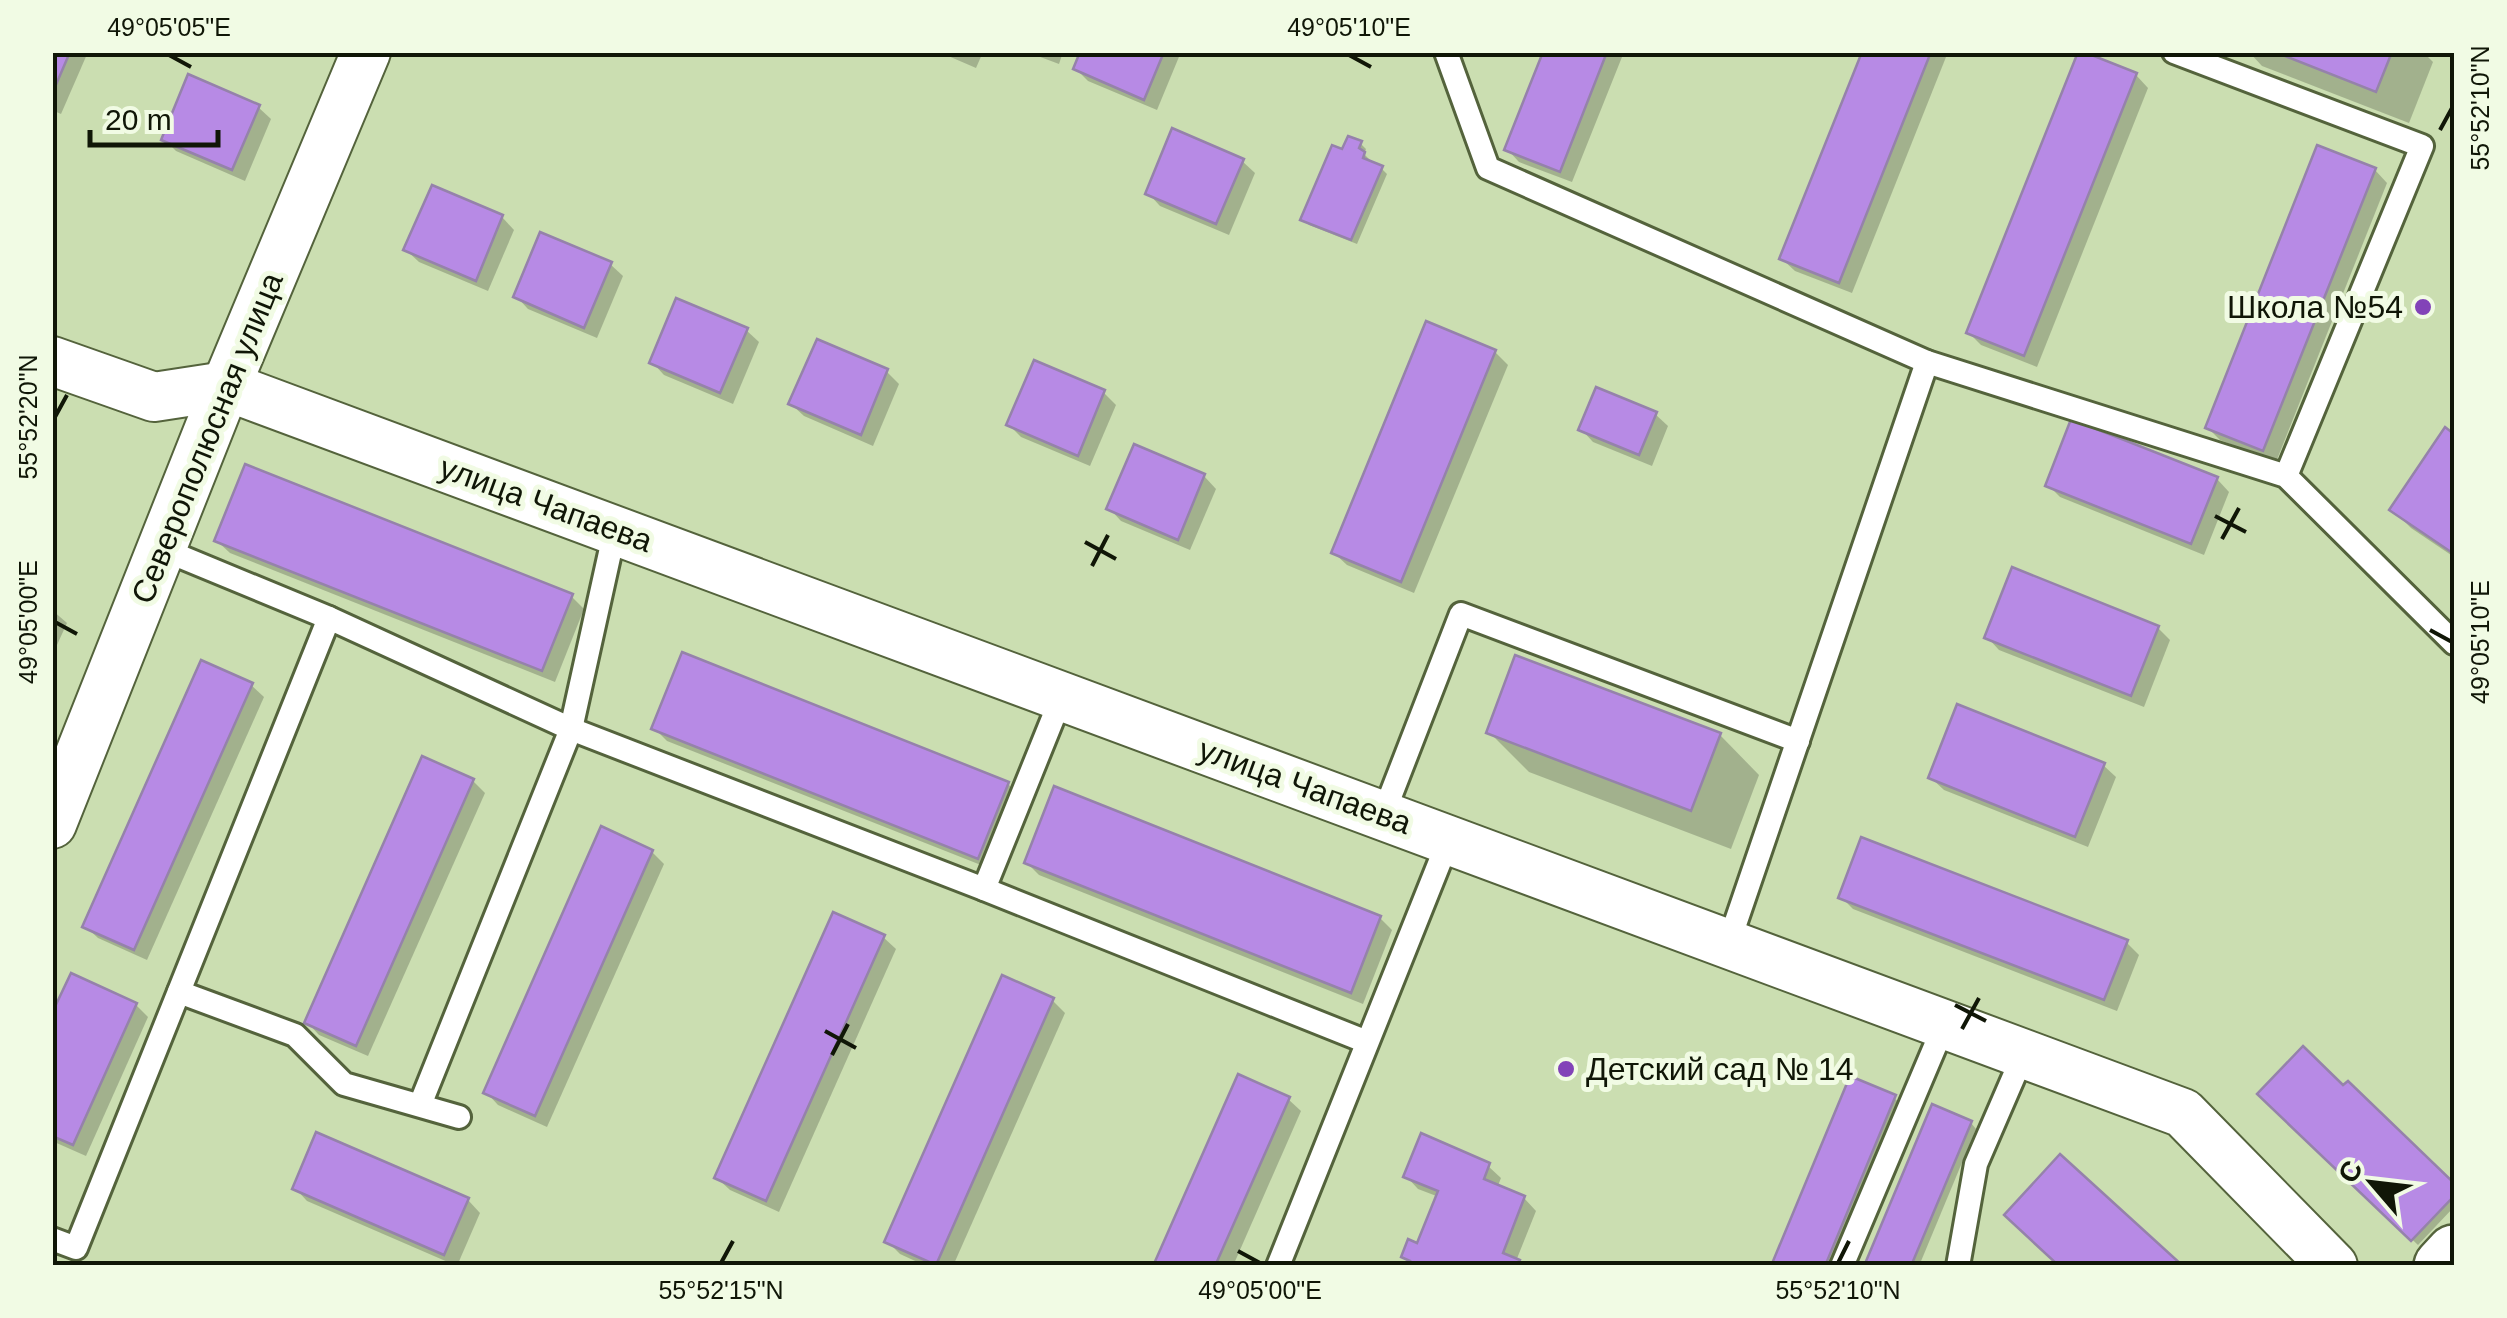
<svg xmlns="http://www.w3.org/2000/svg" width="2507" height="1318" viewBox="0 0 2507 1318" font-family="Helvetica,sans-serif">
<style>
.shadow{fill:#0003}
.building{fill:#b78ae5;stroke:#9582aa;stroke-width:2.5}
.lines{fill:none;stroke-linecap:round;stroke-linejoin:round}
.service-casing{stroke:#54633c;stroke-width:28}
.minor-casing{stroke:#54633c;stroke-width:52}
.tertiary-casing{stroke:#54633c;stroke-width:60}
.service{stroke:#fff;stroke-width:22}
.minor{stroke:#fff;stroke-width:48}
.tertiary{stroke:#fff;stroke-width:55}
.ticks{fill:none;stroke:#101607;stroke-width:4}
.poi-dot{fill:#8243b8;stroke:#f1fbe4;stroke-width:4}
.labels{text-anchor:middle;dominant-baseline:central;stroke-width:10;stroke-linejoin:round;paint-order:stroke}
.poi-label{font-size:32px;fill:#101607;stroke:#f1fbe4;text-anchor:end}
.street-label{font-size:32px;fill:#101607;stroke:#f1fbe4}
.neatline{fill:none;stroke:#101607;stroke-width:4}
.ticks-label{font-size:25px;text-anchor:middle;fill:#101607}
</style>
<rect width="100%" height="100%" fill="#cbdeb1"/>
<g class="shadow">
<polygon points="52,52 88,52 61,114 52,110"/>
<polygon points="939,52 983,52 976,68"/>
<polygon points="1027,52 1063,52 1059,64"/>
<polygon points="1082,52 1181,52 1157,110 1088,81 1076,69"/>
<polygon points="1545,52 1624,52 1572,182 1519,162 1507,149"/>
<polygon points="1864,52 1948,52 1852,293 1795,271 1782,259"/>
<polygon points="2249,52 2423,52 2433,62 2409,123 2262,66"/>
<polygon points="2136,75 2148,88 2037,367 1981,345 1969,333"/>
<polygon points="258,107 271,119 245,181 176,151 164,139"/>
<polygon points="1360,143 1366,149 1364,154 1370,160 1368,163 1381,168 1387,174 1357,244 1309,225 1303,219 1343,153"/>
<polygon points="1242,161 1255,173 1229,235 1160,206 1148,193"/>
<polygon points="2375,170 2387,183 2276,462 2220,440 2208,428"/>
<polygon points="502,217 514,230 488,291 419,262 406,250"/>
<polygon points="610,264 623,276 597,338 528,309 516,296"/>
<polygon points="746,330 759,342 733,404 664,375 652,362"/>
<polygon points="1495,352 1508,365 1414,593 1347,565 1334,553"/>
<polygon points="887,372 899,384 873,446 804,416 791,404"/>
<polygon points="1104,393 1116,405 1090,466 1021,437 1009,425"/>
<polygon points="1655,414 1668,426 1652,466 1593,442 1581,429"/>
<polygon points="2445,431 2454,437 2454,557 2411,528 2392,509"/>
<polygon points="1204,476 1216,489 1190,550 1121,521 1109,508"/>
<polygon points="2217,479 2229,492 2204,555 2060,497 2048,485"/>
<polygon points="217,541 571,596 584,609 555,682 230,553"/>
<polygon points="52,610 67,623 52,656"/>
<polygon points="2158,628 2170,640 2144,707 1999,650 1987,637"/>
<polygon points="251,685 264,697 147,960 98,938 85,926"/>
<polygon points="654,728 1008,784 1020,796 991,869 667,741"/>
<polygon points="1489,732 1720,735 1759,775 1731,849 1529,772"/>
<polygon points="2103,765 2116,777 2088,847 1944,790 1931,778"/>
<polygon points="473,781 485,793 368,1056 319,1035 307,1022"/>
<polygon points="652,852 664,864 547,1127 498,1105 486,1092"/>
<polygon points="1026,862 1380,918 1392,930 1363,1004 1039,875"/>
<polygon points="1841,897 2126,942 2139,955 2117,1011 1853,909"/>
<polygon points="883,937 896,949 779,1212 730,1190 717,1178"/>
<polygon points="1052,1000 1065,1013 953,1266 926,1266 900,1254 887,1241"/>
<polygon points="136,1005 148,1017 86,1156 52,1141 52,1019"/>
<polygon points="2348,1084 2454,1186 2454,1207 2418,1245 2261,1094 2342,1088"/>
<polygon points="1894,1098 1900,1103 1832,1266 1774,1266"/>
<polygon points="1288,1099 1301,1111 1233,1266 1156,1266"/>
<polygon points="1971,1123 1976,1129 1919,1266 1867,1266"/>
<polygon points="1488,1166 1501,1178 1497,1188 1524,1198 1536,1211 1516,1261 1522,1266 1411,1266 1404,1257 1418,1246 1439,1197 1418,1189 1406,1176"/>
<polygon points="295,1188 468,1200 480,1213 457,1266 307,1201"/>
</g>
<g class="building">
<polygon points="52,52 70,52 52,94"/>
<polygon points="1080,52 1164,52 1144,100 1073,69"/>
<polygon points="1543,52 1607,52 1560,172 1504,150"/>
<polygon points="1862,52 1931,52 1839,283 1779,259"/>
<polygon points="2078,52 2084,52 2137,73 2024,356 1966,333"/>
<polygon points="2275,52 2392,52 2376,92"/>
<polygon points="188,74 260,105 232,170 161,140"/>
<polygon points="1172,128 1244,159 1216,224 1145,194"/>
<polygon points="1348,136 1362,141 1359,148 1365,152 1363,158 1383,166 1351,240 1300,220 1332,145 1342,149"/>
<polygon points="2317,145 2376,168 2263,451 2205,428"/>
<polygon points="432,185 503,215 476,281 403,250"/>
<polygon points="540,232 612,262 584,328 513,297"/>
<polygon points="676,298 748,328 720,393 649,363"/>
<polygon points="1426,321 1496,350 1401,582 1331,553"/>
<polygon points="817,339 888,369 861,435 788,404"/>
<polygon points="1034,360 1105,390 1078,456 1006,425"/>
<polygon points="1596,387 1657,412 1639,455 1578,430"/>
<polygon points="2071,419 2218,477 2191,544 2045,486"/>
<polygon points="2445,427 2454,434 2454,554 2389,510"/>
<polygon points="1134,444 1205,474 1178,540 1106,509"/>
<polygon points="245,464 573,594 542,671 214,541"/>
<polygon points="2012,567 2159,626 2131,696 1984,638"/>
<polygon points="682,652 1009,782 978,859 651,729"/>
<polygon points="1515,655 1721,733 1691,811 1486,733"/>
<polygon points="201,660 253,683 134,950 82,927"/>
<polygon points="1957,704 2105,763 2075,837 1928,778"/>
<polygon points="422,756 474,779 356,1046 304,1023"/>
<polygon points="1054,786 1381,916 1351,993 1024,863"/>
<polygon points="601,826 653,850 535,1116 483,1093"/>
<polygon points="1861,837 2128,940 2104,1000 1838,898"/>
<polygon points="833,912 885,935 766,1201 714,1178"/>
<polygon points="71,973 137,1003 73,1145 52,1136 52,1013"/>
<polygon points="1002,975 1054,998 936,1265 884,1242"/>
<polygon points="2303,1046 2343,1085 2348,1081 2454,1183 2454,1196 2411,1241 2257,1094"/>
<polygon points="1238,1074 1290,1097 1215,1266 1153,1266"/>
<polygon points="1850,1076 1896,1095 1825,1266 1771,1266"/>
<polygon points="1932,1104 1972,1121 1911,1266 1864,1266"/>
<polygon points="316,1132 469,1198 444,1255 292,1189"/>
<polygon points="1421,1133 1490,1163 1484,1179 1525,1196 1503,1253 1520,1260 1518,1266 1408,1266 1410,1261 1401,1257 1408,1239 1417,1243 1438,1191 1403,1177"/>
<polygon points="2060,1154 2183,1266 2059,1266 2004,1215"/>
</g>
<g class="lines">
<defs>
<g id="service">
<polyline points="1446,52 1488,168 1927,362 1729,942"/>
<polyline points="2174,52 2422,146 2286,476"/>
<polyline points="1927,362 2286,476 2454,643"/>
<polyline points="162,549 329,618 571,729 984,889 1062,696"/>
<polyline points="1383,815 1461,614 1798,741"/>
<polyline points="984,889 1367,1042"/>
<polyline points="179,992 295,1035 344,1084 459,1117"/>
<polyline points="420,1105 571,729 615,530"/>
<polyline points="52,1239 76,1248 329,618"/>
<polyline points="1278,1266 1449,839"/>
<polyline points="1842,1266 1945,1023"/>
<polyline points="1958,1266 1976,1164 2024,1053"/>
</g>
<g id="minor">
<polyline points="52,361 154,397 226,386 2183,1113 2333,1266"/>
<polyline points="52,824 226,386 366,52"/>
</g>
<polyline id="tertiary" points="2442,1266 2454,1253"/>
</defs>
<use href="#service" class="service-casing"/>
<use href="#minor" class="minor-casing"/>
<use href="#tertiary" class="tertiary-casing"/>
<use href="#service" class="service"/>
<use href="#minor" class="minor"/>
<use href="#tertiary" class="tertiary"/>
</g>
<path class="ticks" d="M 169,55 L 191,67M 1349,55 L 1371,67M 2440,130 L 2452,108M 55,417 L 67,395M 2215,516 L 2246,532M 2222,539 L 2239,508M 1085,542 L 1116,559M 1092,566 L 1108,535M 55,622 L 77,634M 2430,630 L 2452,642M 1955,1005 L 1986,1021M 1962,1029 L 1979,998M 825,1031 L 856,1048M 832,1055 L 848,1024M 1238,1251 L 1260,1263M 721,1263 L 733,1241M 1838,1263 L 1849,1241"/>
<g class="poi-dot">
<circle cx="2423" cy="307" r="10"/>
<circle cx="1566" cy="1069" r="10"/>
</g>
<g class="labels">
<g class="poi-label">
<text x="2403" y="307">Школа №54</text>
<text x="1586" y="1069" text-anchor="start">Детский сад № 14</text>
</g>
<g class="street-label">
<text transform="translate(207 438) rotate(-68)">Северополюсная улица</text>
<text transform="translate(546 504) rotate(20)">улица Чапаева</text>
<text transform="translate(1305 786) rotate(20)">улица Чапаева</text>
</g>
</g>
<rect width="2507" height="1318" fill="none" stroke="#f1fbe4" stroke-width="110"/>
<g transform="translate(2372 1183) rotate(298)" stroke="#f1fbe4" stroke-width="8" paint-order="stroke">
<path d="M0-8L18 38L0 25L-18 38Z" fill="#101607"/>
<text y="-15" font-size="28" font-weight="bold" text-anchor="middle" fill="#101607">С</text>
</g>
<path d="M90 130v15h128v-15" fill="none" stroke="#101607" stroke-width="5"/>
<text x="105" y="130" font-size="30" fill="#101607" stroke="#f1fbe4" stroke-width="8" paint-order="stroke">20 m</text>
<rect x="55" y="55" width="2397" height="1208" class="neatline"/>
<g class="ticks-label">
<text x="169" y="36">49°05'05"E</text>
<text x="1349" y="36">49°05'10"E</text>
<text transform="translate(2480 108) rotate(-90)" y="9">55°52'10"N</text>
<text transform="translate(28 417) rotate(-90)" y="9">55°52'20"N</text>
<text transform="translate(28 622) rotate(-90)" y="9">49°05'00"E</text>
<text transform="translate(2480 642) rotate(-90)" y="9">49°05'10"E</text>
<text x="721" y="1299">55°52'15"N</text>
<text x="1260" y="1299">49°05'00"E</text>
<text x="1838" y="1299">55°52'10"N</text>
</g>
</svg>
